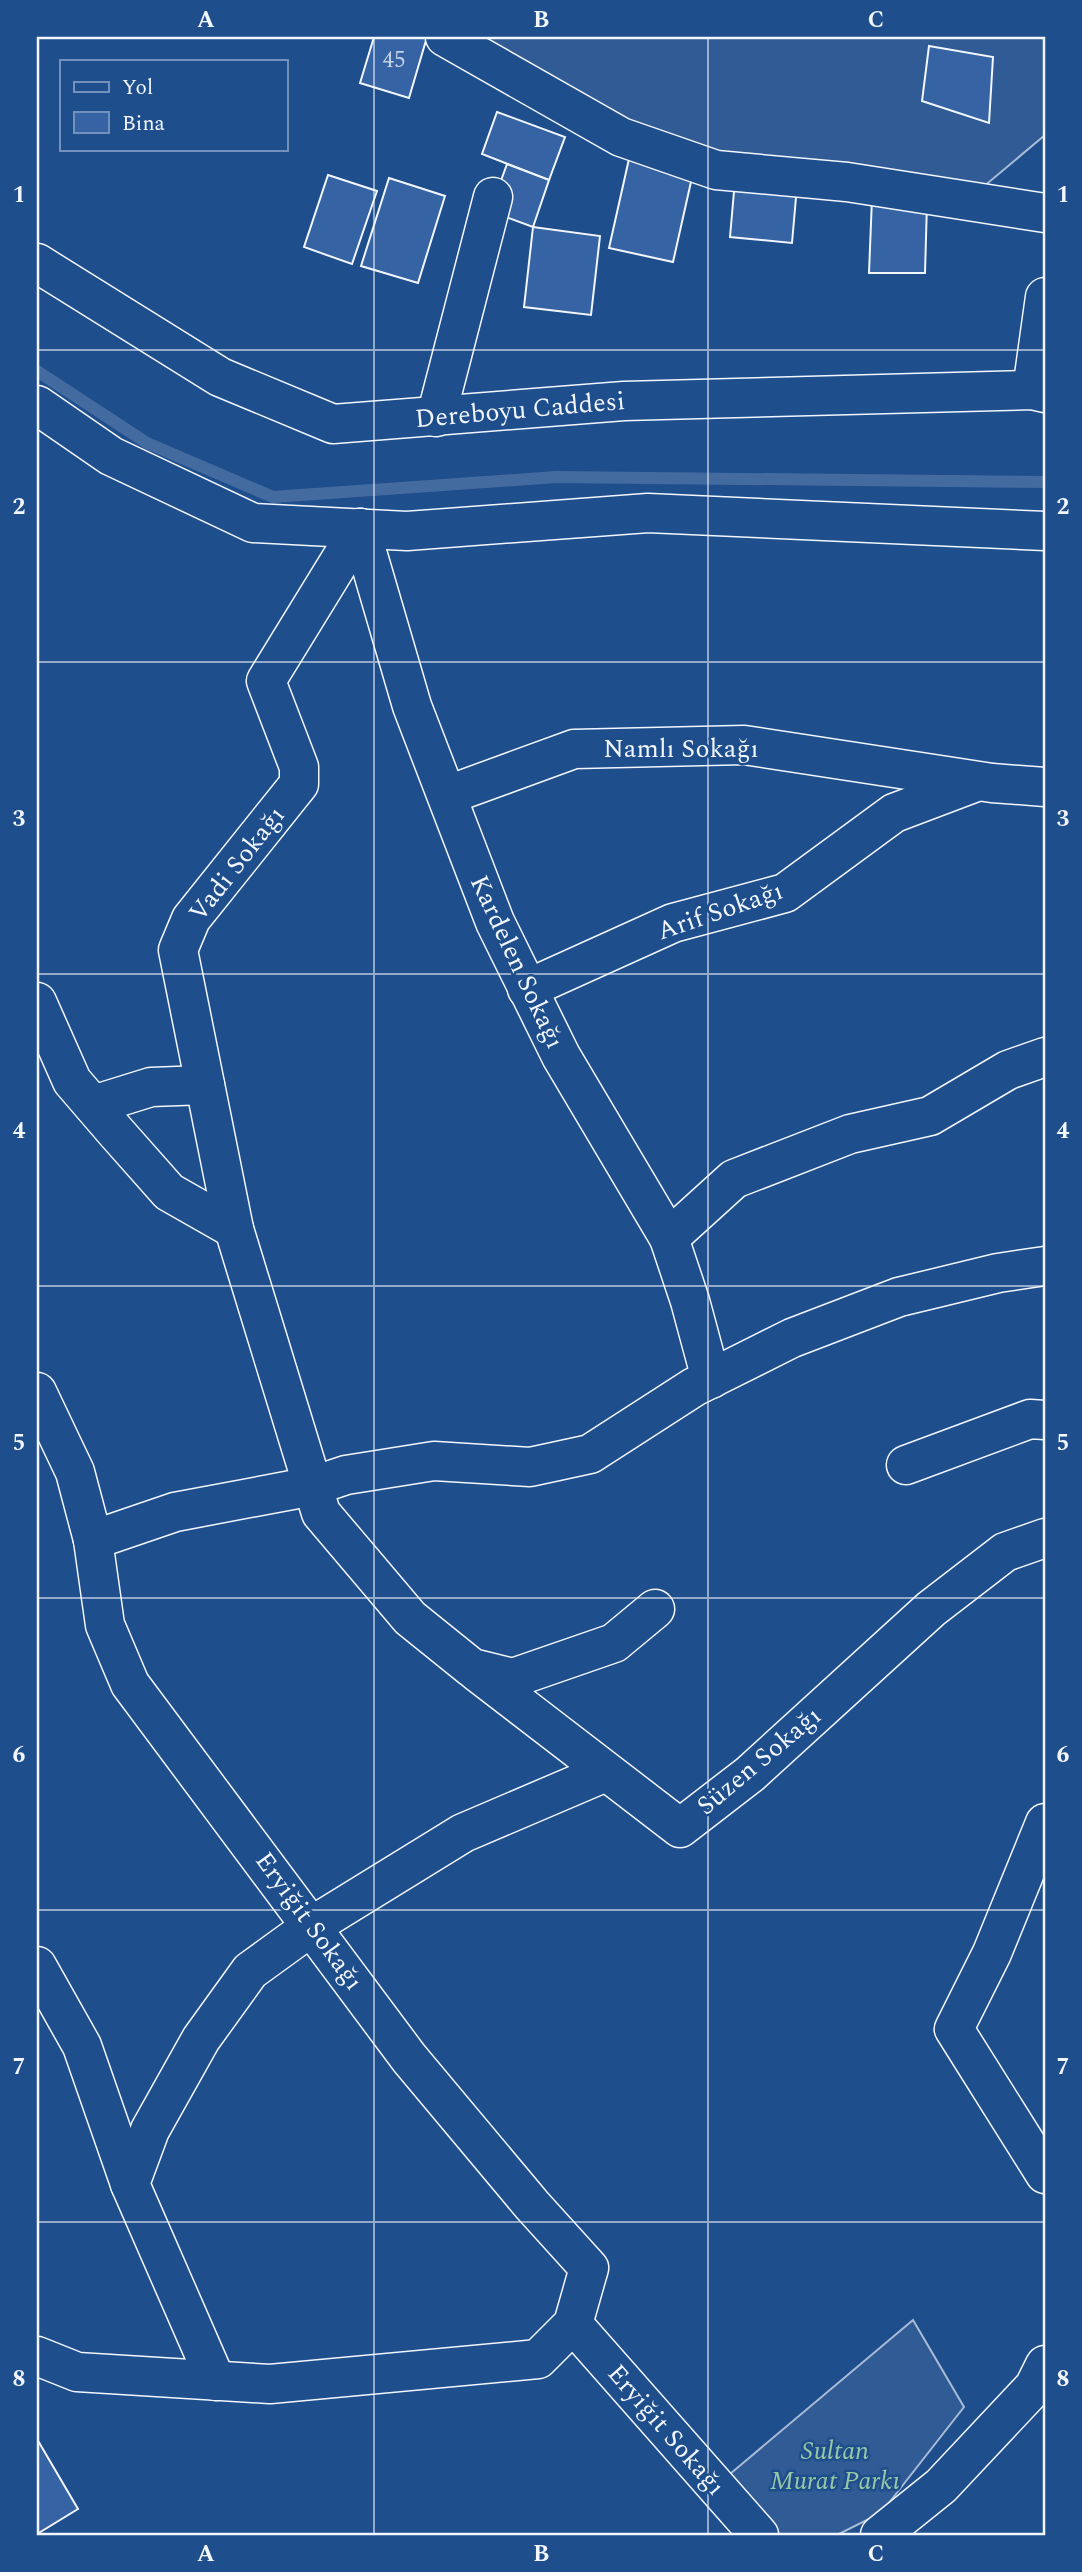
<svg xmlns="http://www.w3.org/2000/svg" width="1082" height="2572" viewBox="0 0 1082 2572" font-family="Spectral,serif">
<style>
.built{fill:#305b95;stroke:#a8bbd7;stroke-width:2}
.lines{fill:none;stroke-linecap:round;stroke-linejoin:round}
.stream{stroke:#446ba0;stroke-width:12}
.building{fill:#3563a3;stroke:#f2f6ff;stroke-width:2}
.minor-casing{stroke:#f2f6ff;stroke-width:41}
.major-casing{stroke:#f2f6ff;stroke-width:41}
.minor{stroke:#1f4e8c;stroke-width:38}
.major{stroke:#1f4e8c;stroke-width:38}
.grid{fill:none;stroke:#f2f6ff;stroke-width:2;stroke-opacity:0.55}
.labels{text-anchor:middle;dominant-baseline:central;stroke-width:5;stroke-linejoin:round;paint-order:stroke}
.number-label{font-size:23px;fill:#c3d1e8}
.street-label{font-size:26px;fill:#f2f6ff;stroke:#1f4e8c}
.park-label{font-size:26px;font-style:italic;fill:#97c8a6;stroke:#1f4e8c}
.neatline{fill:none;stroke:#f2f6ff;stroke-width:2.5}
.grid-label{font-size:23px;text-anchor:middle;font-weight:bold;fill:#f2f6ff}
</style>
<rect width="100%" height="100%" fill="#1f4e8c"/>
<g class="built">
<polygon points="474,37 1045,37 1045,135 976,193 612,146"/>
<polygon points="913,2320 964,2407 881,2513 837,2535 773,2535 724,2479"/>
</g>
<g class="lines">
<polyline class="stream" points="37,371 147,443 273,497 556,477 1045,482"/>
</g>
<g class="building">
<polygon points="374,37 427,37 409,98 360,83"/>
<polygon points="929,46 993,57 989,123 922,101"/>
<polygon points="497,112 565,137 549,180 482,154"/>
<polygon points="631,150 695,164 673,262 609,248"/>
<polygon points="507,164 549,180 533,227 490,211"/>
<polygon points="328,175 377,191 352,264 304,247"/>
<polygon points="389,178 445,196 418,283 361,266"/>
<polygon points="735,180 797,186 792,243 730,237"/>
<polygon points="872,198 927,203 925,273 869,273"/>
<polygon points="533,227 600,236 591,315 524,307"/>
<polygon points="37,2439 78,2509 37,2534"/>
</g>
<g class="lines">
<defs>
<g id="minor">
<polyline points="445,37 621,137 716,170 847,182 1045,213"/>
<polyline points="1032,390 1045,297"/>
<polyline points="436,417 493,197"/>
<polyline points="360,528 412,706 495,922 561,1056 669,1238 690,1301 711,1379"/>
<polyline points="448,795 574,749 744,745 992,783 1045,787"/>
<polyline points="527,989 673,923 785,893 894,813 976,782"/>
<polyline points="37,1002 72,1081 115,1131 169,1192 234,1229 321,1513 410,1618 472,1668 513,1678 614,1643 655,1609"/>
<polyline points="93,1105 151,1087 205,1085"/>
<polyline points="234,1229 178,950 191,919 299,784 299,767 266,681 360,528"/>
<polyline points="669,1238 734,1179 850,1134 930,1116 1008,1070 1045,1057"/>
<polyline points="37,1392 75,1472 93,1540 175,1512 313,1486 346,1475 434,1461 530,1467 590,1454 694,1387 792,1338 899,1297 998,1273 1045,1266"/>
<polyline points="906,1465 1030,1419 1045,1420"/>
<polyline points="477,1672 680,1828 750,1774 931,1609 1005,1552 1045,1538"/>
<polyline points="1045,1823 992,1953 954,2029 1045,2174"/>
<polyline points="37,1966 82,2046 130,2184"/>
<polyline points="573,2324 759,2535"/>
<polyline points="37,2356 77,2372 270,2384 538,2359 573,2324 589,2268 532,2205 409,2058 130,1684 105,1625 93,1540"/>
<polyline points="216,2381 130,2184 150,2130 201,2039 250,1971 312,1926 463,1833 606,1772"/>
<polyline points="880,2535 941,2486 1034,2387 1045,2365"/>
</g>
<g id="major">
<polyline points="37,263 220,377 333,424 624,401 1032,390 1045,393"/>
<polyline points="37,405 111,456 253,523 407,531 648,513 1045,531"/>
</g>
</defs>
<use href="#minor" class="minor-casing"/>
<use href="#major" class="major-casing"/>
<use href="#minor" class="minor"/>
<use href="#major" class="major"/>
</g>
<path class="grid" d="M 374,37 L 374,2535M 708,37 L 708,2535M 37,350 L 1045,350M 37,662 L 1045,662M 37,974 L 1045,974M 37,1286 L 1045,1286M 37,1598 L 1045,1598M 37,1910 L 1045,1910M 37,2222 L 1045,2222"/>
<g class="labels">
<g class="number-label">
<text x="394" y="60">45</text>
</g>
<g class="street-label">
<text transform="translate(520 410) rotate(-5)">Dereboyu Caddesi</text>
<text x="681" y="749">Namlı Sokağı</text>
<text transform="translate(237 864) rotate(-52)">Vadi Sokağı</text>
<text transform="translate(720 911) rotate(-19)">Arif Sokağı</text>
<text transform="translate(517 962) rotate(65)">Kardelen Sokağı</text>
<text transform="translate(759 1761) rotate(-40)">Süzen Sokağı</text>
<text transform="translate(309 1921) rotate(54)">Eryiğit Sokağı</text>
<text transform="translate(666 2430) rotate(49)">Eryiğit Sokağı</text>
</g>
<g class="park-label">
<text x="835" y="2451">Sultan<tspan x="835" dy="30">Murat Parkı</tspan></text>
</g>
</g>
<rect width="1082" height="2572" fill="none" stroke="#1f4e8c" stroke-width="77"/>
<rect x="60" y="60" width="228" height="91" fill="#1f4e8c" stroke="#7391ba" stroke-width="2"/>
<rect x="74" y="82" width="35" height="10" fill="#1f4e8c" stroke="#7391ba" stroke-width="2"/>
<text x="122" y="94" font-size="21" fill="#f2f6ff">Yol</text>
<rect x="74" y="112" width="35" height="21" fill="#3563a3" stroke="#7391ba" stroke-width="2"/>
<text x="122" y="130" font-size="21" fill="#f2f6ff">Bina</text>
<rect x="38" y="38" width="1006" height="2496" class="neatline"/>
<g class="grid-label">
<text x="206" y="27">A</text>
<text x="541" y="27">B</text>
<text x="876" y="27">C</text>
<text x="19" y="202">1</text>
<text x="1063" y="202">1</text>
<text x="19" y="514">2</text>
<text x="1063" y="514">2</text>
<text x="19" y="826">3</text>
<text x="1063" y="826">3</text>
<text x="19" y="1138">4</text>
<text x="1063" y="1138">4</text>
<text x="19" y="1450">5</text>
<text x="1063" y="1450">5</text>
<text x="19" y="1762">6</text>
<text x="1063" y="1762">6</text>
<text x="19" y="2074">7</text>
<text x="1063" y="2074">7</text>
<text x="19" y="2386">8</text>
<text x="1063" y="2386">8</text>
<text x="206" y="2561">A</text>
<text x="541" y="2561">B</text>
<text x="876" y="2561">C</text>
</g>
</svg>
